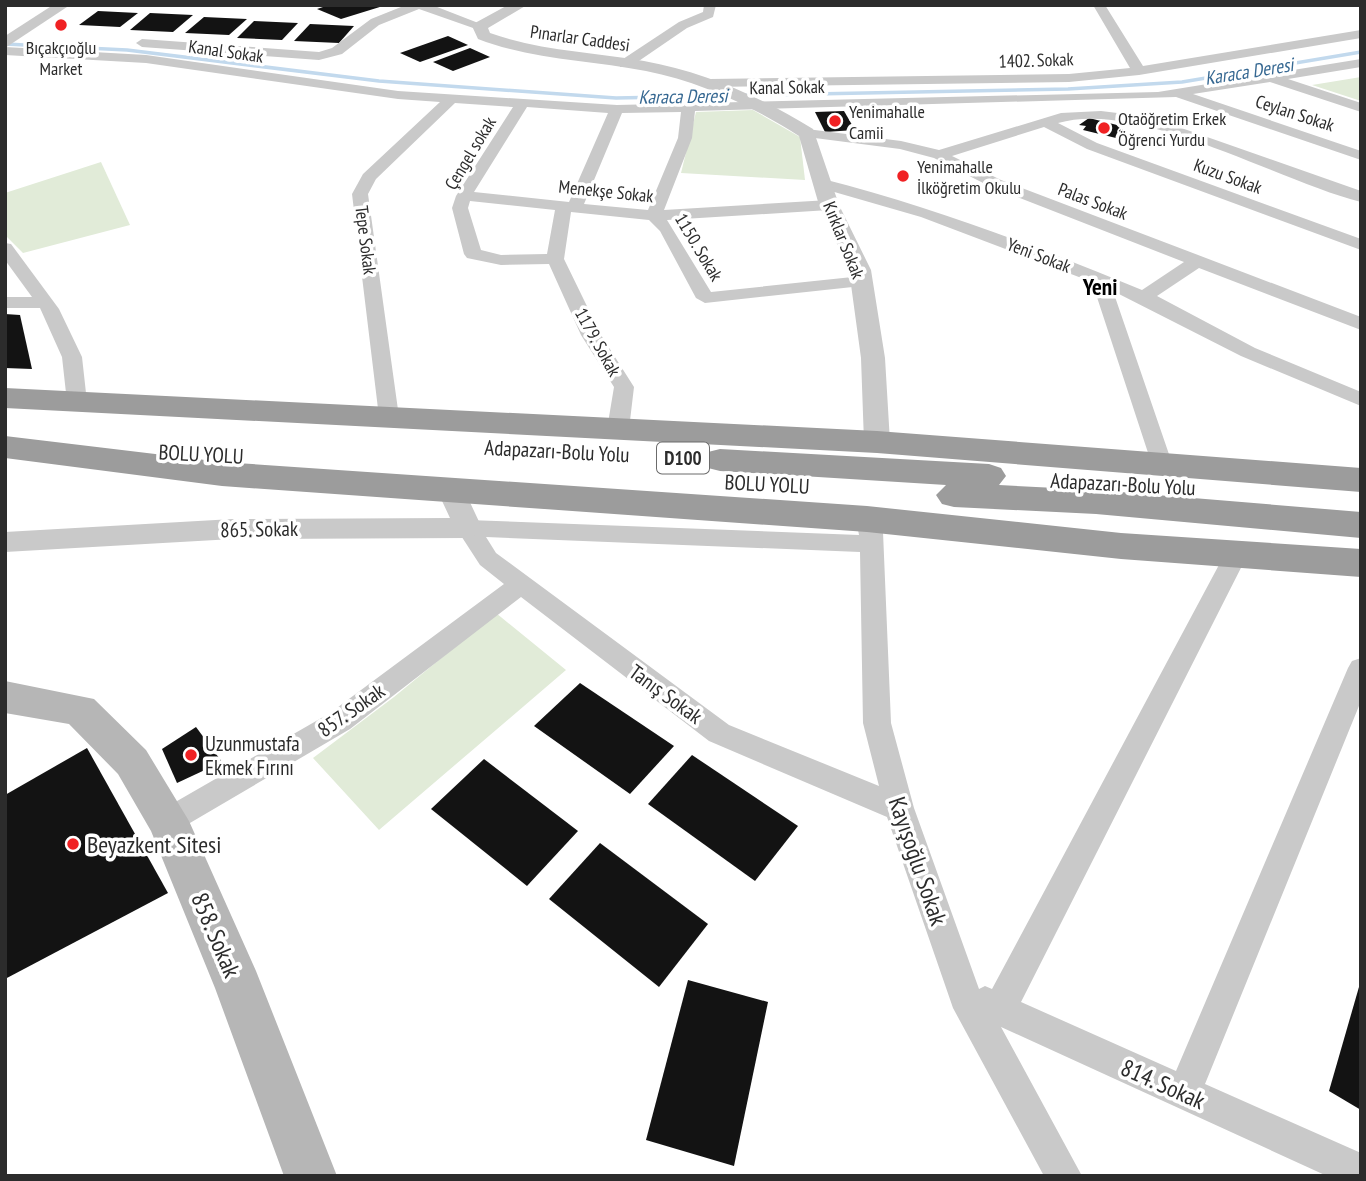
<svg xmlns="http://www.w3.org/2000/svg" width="1366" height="1181" viewBox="0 0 1366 1181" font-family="'PT Sans Narrow',sans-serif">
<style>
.green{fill:#e1ebd8}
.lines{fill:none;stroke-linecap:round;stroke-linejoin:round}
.stream{stroke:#c2d9ed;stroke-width:3.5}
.building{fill:#131313}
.minor{fill:#c9c9c9;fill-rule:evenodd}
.tertiary{fill:#c9c9c9;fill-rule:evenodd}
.secondary{fill:#b6b6b6;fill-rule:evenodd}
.trunk{fill:#9c9c9c;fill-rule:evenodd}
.poi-dot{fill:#f02123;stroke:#fff;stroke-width:2.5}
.labels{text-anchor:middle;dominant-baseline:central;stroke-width:7;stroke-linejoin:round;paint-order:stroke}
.far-street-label{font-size:18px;fill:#2c2c2c;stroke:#fff}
.far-poi-label{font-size:18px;fill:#2c2c2c;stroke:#fff;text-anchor:start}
.far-water-label{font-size:19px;font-style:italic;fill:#366892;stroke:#fff}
.shield{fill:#fff;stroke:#6b6b6b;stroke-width:2}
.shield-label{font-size:19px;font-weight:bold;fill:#2c2c2c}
.street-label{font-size:21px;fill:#2c2c2c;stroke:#fff}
.poi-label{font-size:21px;fill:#2c2c2c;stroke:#fff;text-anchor:start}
.far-district-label{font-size:23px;font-weight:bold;fill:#000;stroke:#fff}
.near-poi-label{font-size:24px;fill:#2c2c2c;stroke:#fff;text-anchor:start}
.near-street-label{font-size:24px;fill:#2c2c2c;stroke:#fff}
</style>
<rect width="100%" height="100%" fill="#fff"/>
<g class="green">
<polygon points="1361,77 1361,101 1312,85"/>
<polygon points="753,110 800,137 805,180 681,173 696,112"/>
<polygon points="101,162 130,225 23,253 5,235 5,193"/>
<polygon points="496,613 566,670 379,830 313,758 394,697"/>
</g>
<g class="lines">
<polyline class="stream" points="5,44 127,50 379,81 616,98 1068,89 1182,82 1361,52"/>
</g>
<g class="building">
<polygon points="329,5 383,5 383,6 341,19 317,9"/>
<polygon points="98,11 138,13 120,27 79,25"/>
<polygon points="150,13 193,15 173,32 130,30"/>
<polygon points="204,17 247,19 229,35 185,33"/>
<polygon points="254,21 298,23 282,40 237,38"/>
<polygon points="310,24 354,26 339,43 294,41"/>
<polygon points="448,36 468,45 420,62 400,53"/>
<polygon points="470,48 490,57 453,71 433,62"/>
<polygon points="844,111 855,130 825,132 815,112"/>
<polygon points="1089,118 1125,127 1116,138 1083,130 1086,126 1079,125"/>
<polygon points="5,314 20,315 32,369 5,368"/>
<polygon points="580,683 674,746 630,794 534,726"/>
<polygon points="196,727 222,762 177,783 162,749"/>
<polygon points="87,748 168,893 5,979 5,795"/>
<polygon points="692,755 798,826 755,881 648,804"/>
<polygon points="484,759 578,831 527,886 431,809"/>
<polygon points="600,843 708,924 659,987 549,899"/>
<polygon points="688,980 768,1002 734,1166 646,1140"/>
<polygon points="1361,980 1361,1110 1329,1091"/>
</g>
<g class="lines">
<g class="minor">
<polygon points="406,5 432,5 486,26 476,29 419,9 379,25 342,54 319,60 142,47 136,43 142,39 319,52 332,48 371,19"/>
<polygon points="704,5 716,5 713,17 687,28 630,67 620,67 620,61 679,22 703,12"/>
<polygon points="1093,5 1105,5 1143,66 1361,30 1361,38 1139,75 1069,82 710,87 703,83 710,79 1069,74 1130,68"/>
<path d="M 5,47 L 146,55 L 398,91 L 617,105 L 1158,92 L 1361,59 L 1361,67 L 1288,79 L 1361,103 L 1361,112 L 1270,82 L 1193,94 L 1361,151 L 1361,160 L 1176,97 L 695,111 L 692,138 L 664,210 L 829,200 L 837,205 L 829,210 L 667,220 L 711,292 L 862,276 L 871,281 L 862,286 L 705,303 L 696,298 L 660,231 L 649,220 L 571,212 L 564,259 L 601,335 L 634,387 L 629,429 L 618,436 L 607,429 L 614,387 L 581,335 L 549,264 L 501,265 L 467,258 L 464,254 L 452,208 L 456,196 L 513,107 L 455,103 L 376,179 L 368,194 L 399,417 L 389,424 L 379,417 L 352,194 L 363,174 L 440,102 L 398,99 L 146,63 L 5,55 ZM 527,107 L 608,113 L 569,202 L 474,192 ZM 681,112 L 678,138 L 648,210 L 584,204 L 622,113 ZM 470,201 L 555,210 L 547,254 L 501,255 L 481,250 L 468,208 Z"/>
<path d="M 1101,111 L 1150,117 L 1361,191 L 1361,202 C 1278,181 1139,99 1058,123 L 1097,143 L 1361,239 L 1361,250 L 1087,149 L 1044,127 L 952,156 L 1001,180 L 1361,317 L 1361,330 L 1199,268 L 1157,296 L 1255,348 L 1361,392 L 1361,406 L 1241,356 L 1113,291 L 1172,463 L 1169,468 L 1153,468 L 1092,282 L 921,217 L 817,187 L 815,184 L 823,179 C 933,207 1038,247 1142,290 L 1184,262 L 989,186 L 934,158 L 900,149 L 807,137 L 800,133 L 807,129 L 901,141 L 939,150 L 1061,113 Z"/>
<polygon points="5,243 11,244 59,309 82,357 87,402 84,407 77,408 67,402 62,357 40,308 5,308 5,297 32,297 5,260"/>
<path d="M 867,511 L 875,513 L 883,532 L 891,723 L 914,808 L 979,989 L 985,986 L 992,989 L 1228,548 L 1236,545 L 1244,548 L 1248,554 L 1021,1002 L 1176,1071 L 1348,668 L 1352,661 L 1361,658 L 1361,701 L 1205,1084 L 1361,1153 L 1361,1176 L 1327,1176 L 1001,1027 L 1082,1176 L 1044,1176 L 953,1008 L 887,817 L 709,741 L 521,597 L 350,729 L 178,830 L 168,834 L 158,830 L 153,821 L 158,812 L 330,713 L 504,584 L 480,565 L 456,528 L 460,522 L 468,520 L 859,535 L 856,519 L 859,513 ZM 486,537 L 860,552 L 863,723 L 879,786 L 729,725 L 496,553 Z"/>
</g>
<g class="tertiary">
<polygon points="53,5 70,5 5,48 5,36"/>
<path d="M 508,5 L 527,5 L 488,28 L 490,33 C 540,51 592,52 644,61 C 705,72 761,97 813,129 L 839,205 L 871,270 L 885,358 L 890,442 L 886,448 L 877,450 L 868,448 L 864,442 L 861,358 L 849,270 L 819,205 L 799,136 C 752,106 701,82 646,71 C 589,60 533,60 478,39 L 472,26 L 475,23 Z"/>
<polygon points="450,479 460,481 482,528 478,535 468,538 233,539 5,552 5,532 233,519 450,518 436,488 440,481"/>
</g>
<polygon class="secondary" points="5,681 94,699 146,750 189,821 256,971 337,1176 284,1176 215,988 151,831 118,774 69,724 5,713"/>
<g class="trunk">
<polygon points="5,388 877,431 1361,468 1361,492 877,453 5,408"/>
<polygon points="5,436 222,462 867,506 1121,533 1361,549 1361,577 1121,559 867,532 222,486 5,458"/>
<polygon points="720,449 989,464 1001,468 1006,476 999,485 1096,490 1361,512 1361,538 1096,514 954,507 942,504 936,495 946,485 720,471 708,468 703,460 708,452"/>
</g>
</g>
<g class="poi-dot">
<circle cx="61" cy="25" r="7"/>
<circle cx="835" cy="121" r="7"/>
<circle cx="1104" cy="128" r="7"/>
<circle cx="903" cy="176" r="7"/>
<circle cx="191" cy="755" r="7"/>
<circle cx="73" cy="844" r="7"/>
</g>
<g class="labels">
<g class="far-street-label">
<text transform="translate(580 38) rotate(8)">Pınarlar Caddesi</text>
<text transform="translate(226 51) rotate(8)">Kanal Sokak</text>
<text transform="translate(1036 60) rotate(-2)">1402. Sokak</text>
<text transform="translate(787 87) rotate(-1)">Kanal Sokak</text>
<text transform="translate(1295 113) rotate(18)">Ceylan Sokak</text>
<text transform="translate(470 153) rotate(-59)">Çengel sokak</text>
<text transform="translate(1228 176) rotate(20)">Kuzu Sokak</text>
<text transform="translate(606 191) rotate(6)">Menekşe Sokak</text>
<text transform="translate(1093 201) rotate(21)">Palas Sokak</text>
<text transform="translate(366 240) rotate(83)">Tepe Sokak</text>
<text transform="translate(844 240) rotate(68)">Kırklar Sokak</text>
<text transform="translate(699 247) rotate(59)">1150. Sokak</text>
<text transform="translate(1039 255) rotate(21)">Yeni Sokak</text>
<text transform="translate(598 342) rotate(61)">1179. Sokak</text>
</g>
<g class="far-poi-label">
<text x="61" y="47" text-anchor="middle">Bıçakçıoğlu<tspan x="61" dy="21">Market</tspan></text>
<text x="849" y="111">Yenimahalle<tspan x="849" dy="21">Camii</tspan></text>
<text x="1118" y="118">Otaöğretim Erkek<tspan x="1118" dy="21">Öğrenci Yurdu</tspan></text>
<text x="917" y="166">Yenimahalle<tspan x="917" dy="21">İlköğretim Okulu</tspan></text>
</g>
<g class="far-water-label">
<text transform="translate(1249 71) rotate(-9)">Karaca Deresi</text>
<text transform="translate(683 96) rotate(-1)">Karaca Deresi</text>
</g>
<rect class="shield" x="657" y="442.5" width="52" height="31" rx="5"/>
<g class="shield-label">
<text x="683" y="458">D100</text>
</g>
<g class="street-label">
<text transform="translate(557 451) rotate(3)">Adapazarı-Bolu Yolu</text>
<text transform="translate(201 454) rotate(3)">BOLU YOLU</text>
<text transform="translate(767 484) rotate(3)">BOLU YOLU</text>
<text transform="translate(1123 484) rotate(3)">Adapazarı-Bolu Yolu</text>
<text transform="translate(259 529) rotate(-1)">865. Sokak</text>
<text transform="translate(666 694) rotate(36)">Tanış Sokak</text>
<text transform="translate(351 710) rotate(-35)">857. Sokak</text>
</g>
<g class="poi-label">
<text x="205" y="743">Uzunmustafa<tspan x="205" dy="24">Ekmek Fırını</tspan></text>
</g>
<g class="far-district-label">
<text x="1100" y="286">Yeni</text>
</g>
<g class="near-poi-label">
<text x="87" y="844">Beyazkent Sitesi</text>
</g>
<g class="near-street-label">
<text transform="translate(918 861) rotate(71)">Kayışoğlu Sokak</text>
<text transform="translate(216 935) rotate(67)">858. Sokak</text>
<text transform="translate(1163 1084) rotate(24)">814. Sokak</text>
</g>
</g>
<rect width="1366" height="1181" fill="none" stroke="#2c2c2c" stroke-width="14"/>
</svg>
